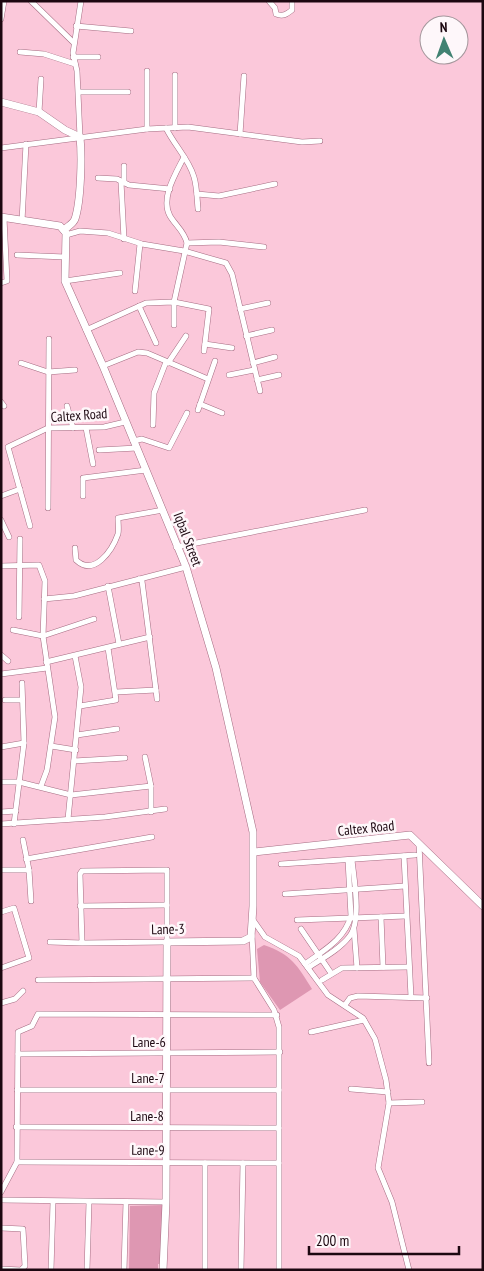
<svg xmlns="http://www.w3.org/2000/svg" width="484" height="1271" viewBox="0 0 484 1271" font-family="'PT Sans Narrow',sans-serif">
<style>
.green{fill:#de97b2}
.lines{fill:none;stroke-linecap:round;stroke-linejoin:round}
.street-casing{stroke:#a56c82;stroke-width:6}
.secondary-casing{stroke:#a56c82;stroke-width:8}
.street{stroke:#fff;stroke-width:5}
.secondary{stroke:#fff;stroke-width:7}
.labels{text-anchor:middle;dominant-baseline:central;stroke-width:5;stroke-linejoin:round;paint-order:stroke}
.street-label{font-size:14px;fill:#1c0710;stroke:#fef7fa}
</style>
<rect width="100%" height="100%" fill="#fbc8da"/>
<g class="green">
<path d="M 264,945 C 291,954 298,966 312,989 L 280,1010 L 260,982 L 257,949 Z"/>
<polygon points="162,1205 162,1264 158,1264 158,1270 129,1270 130,1206"/>
</g>
<g class="lines">
<defs>
<g id="street">
<polyline points="31,1 73,42"/>
<path d="M 269,1 L 275,8 L 276,14 C 283,17 287,14 292,10 L 292,1"/>
<polyline points="1,19 4,1"/>
<polyline points="76,26 131,31"/>
<polyline points="20,52 44,54 75,64"/>
<polyline points="73,57 98,57"/>
<polyline points="79,92 128,92"/>
<polyline points="39,112 41,79"/>
<path d="M 166,128 C 174,145 189,159 194,177 C 197,187 197,199 198,209"/>
<polyline points="175,128 175,75"/>
<polyline points="147,129 147,71"/>
<polyline points="240,134 244,76"/>
<polyline points="80,137 77,71 73,53 81,1"/>
<polyline points="1,148 147,129 188,127 302,142 320,141"/>
<polyline points="124,166 124,183"/>
<polyline points="98,178 117,179 129,185 170,189"/>
<polyline points="121,182 124,239"/>
<polyline points="197,194 219,196 275,184"/>
<polyline points="22,221 26,144"/>
<polyline points="66,235 80,231 108,233 142,244 184,251 226,263 232,274 260,391"/>
<polyline points="187,243 219,242 264,247"/>
<polyline points="17,255 65,257"/>
<polyline points="65,281 120,273"/>
<polyline points="1,283 7,281 4,218"/>
<polyline points="135,291 140,244"/>
<polyline points="139,306 156,343"/>
<polyline points="240,309 268,303"/>
<path d="M 174,325 L 174,302 L 187,243 C 184,231 176,226 170,216 C 160,198 176,173 184,157"/>
<polyline points="86,330 146,303 174,302 209,309 204,351"/>
<polyline points="246,336 272,330"/>
<polyline points="205,344 232,348"/>
<polyline points="21,363 48,372 75,370"/>
<polyline points="168,363 186,336"/>
<polyline points="253,363 275,357"/>
<polyline points="103,366 138,352 147,353 208,379"/>
<polyline points="229,375 254,370"/>
<polyline points="257,380 279,375"/>
<polyline points="1,402 4,406"/>
<polyline points="200,404 222,413"/>
<polyline points="67,406 73,428"/>
<polyline points="198,410 215,361"/>
<polyline points="153,425 154,393 166,362"/>
<polyline points="86,428 93,464"/>
<polyline points="133,441 142,439 169,448 187,413"/>
<polyline points="99,450 137,448"/>
<polyline points="1,496 20,489"/>
<polyline points="83,496 83,478 146,470"/>
<polyline points="48,508 49,339"/>
<polyline points="1,520 9,537"/>
<polyline points="30,526 8,447 48,428 104,427 125,422"/>
<polyline points="176,547 365,510"/>
<path d="M 75,548 L 76,560 C 94,577 112,551 118,534 C 119,530 118,523 118,518 L 163,510"/>
<polyline points="1,566 39,565 45,581 43,636 55,717 47,770 41,786"/>
<polyline points="108,586 119,644"/>
<polyline points="44,599 74,596 186,567"/>
<polyline points="19,617 20,539"/>
<polyline points="13,630 43,636 94,619"/>
<polyline points="1,655 8,661"/>
<polyline points="46,662 150,637"/>
<polyline points="1,674 47,668"/>
<polyline points="156,690 157,699"/>
<polyline points="116,692 156,690 142,581 139,579"/>
<polyline points="5,700 22,700"/>
<polyline points="80,706 116,700 108,648"/>
<polyline points="77,735 117,729"/>
<polyline points="51,746 76,750"/>
<polyline points="1,747 24,743"/>
<polyline points="145,757 151,786 151,812"/>
<polyline points="74,761 125,758"/>
<polyline points="1,782 19,782 71,795 151,786"/>
<polyline points="1,812 16,811"/>
<polyline points="68,819 81,687 75,656"/>
<polyline points="1,824 105,817 165,809"/>
<polyline points="14,824 24,743 22,683"/>
<polyline points="23,840 29,870"/>
<polyline points="419,844 429,1063"/>
<polyline points="404,856 411,997"/>
<polyline points="26,859 152,837"/>
<polyline points="281,864 415,855"/>
<polyline points="1,870 29,870 31,901"/>
<polyline points="285,894 405,886"/>
<polyline points="80,906 167,905"/>
<polyline points="1,912 14,908 29,958 1,968"/>
<polyline points="381,917 383,967"/>
<polyline points="253,920 265,937 299,956 328,995 363,1018 375,1039 386,1080 389,1103 378,1168 392,1202 409,1270"/>
<polyline points="297,920 406,916"/>
<polyline points="301,929 331,973"/>
<polyline points="354,929 357,968"/>
<polyline points="252,935 254,978 274,1010 279,1027 279,1270"/>
<polyline points="50,942 82,943 80,874 82,871 167,870 167,942 82,943"/>
<path d="M 305,964 C 324,950 344,940 351,916 L 348,860"/>
<path d="M 308,968 C 321,959 339,950 349,937 C 362,922 354,879 352,860"/>
<polyline points="38,980 254,978"/>
<polyline points="322,980 342,968 409,967"/>
<polyline points="1,1003 15,999 23,991"/>
<polyline points="345,1005 350,998 358,996 427,998"/>
<polyline points="311,1032 364,1020"/>
<polyline points="18,1054 280,1052"/>
<polyline points="351,1089 388,1092"/>
<polyline points="17,1090 279,1090"/>
<polyline points="389,1103 422,1102"/>
<polyline points="16,1127 279,1128"/>
<polyline points="17,1162 279,1163"/>
<polyline points="205,1163 205,1270"/>
<polyline points="1,1192 17,1162 18,1032 32,1026 38,1014 277,1015"/>
<polyline points="1,1200 166,1202"/>
<polyline points="1,1228 23,1229 25,1266 21,1270 1,1269"/>
<polyline points="51,1270 53,1202"/>
<polyline points="87,1270 89,1202"/>
<polyline points="124,1270 126,1202"/>
<polyline points="241,1270 243,1163"/>
</g>
<g id="secondary">
<path d="M 1,102 L 39,112 L 65,130 L 80,137 C 82,156 81,201 75,219 C 73,224 68,226 64,230"/>
<polyline points="1,217 60,226 66,233 65,281 103,366 186,567 216,668 253,832 253,906 251,937 243,941 167,942 166,1202 163,1270"/>
<polyline points="254,852 410,835 483,906"/>
</g>
</defs>
<use href="#street" class="street-casing"/>
<use href="#secondary" class="secondary-casing"/>
<use href="#street" class="street"/>
<use href="#secondary" class="secondary"/>
</g>
<g class="labels">
<g class="street-label">
<text transform="translate(79 415) rotate(-4)">Caltex Road</text>
<text transform="translate(188 539) rotate(69)">Iqbal Street</text>
<text transform="translate(366 828) rotate(-6)">Caltex Road</text>
<text transform="translate(168 929) rotate(-1)">Lane-3</text>
<text x="149" y="1042">Lane-6</text>
<text x="148" y="1078">Lane-7</text>
<text x="147" y="1116">Lane-8</text>
<text transform="translate(148 1150) rotate(1)">Lane-9</text>
</g>
</g>
<rect width="484" height="1271" fill="none" stroke="#1c0710" stroke-width="5"/>
<g transform="translate(444 40) rotate(358)"><circle r="24" fill="#fef7fa" stroke="#a4979c"/>
<path d="M0-4L9 19L0 12L-9 19Z" fill="#418272"/>
<text y="-8" font-size="14" font-weight="bold" text-anchor="middle" fill="#1c0710">N</text>
</g>
<path d="M309 1246v8h150v-8" fill="none" stroke="#1c0710" stroke-width="2.5"/>
<text x="316" y="1246" font-size="15" fill="#1c0710" stroke="#fef7fa" stroke-width="4" paint-order="stroke">200 m</text>
</svg>
